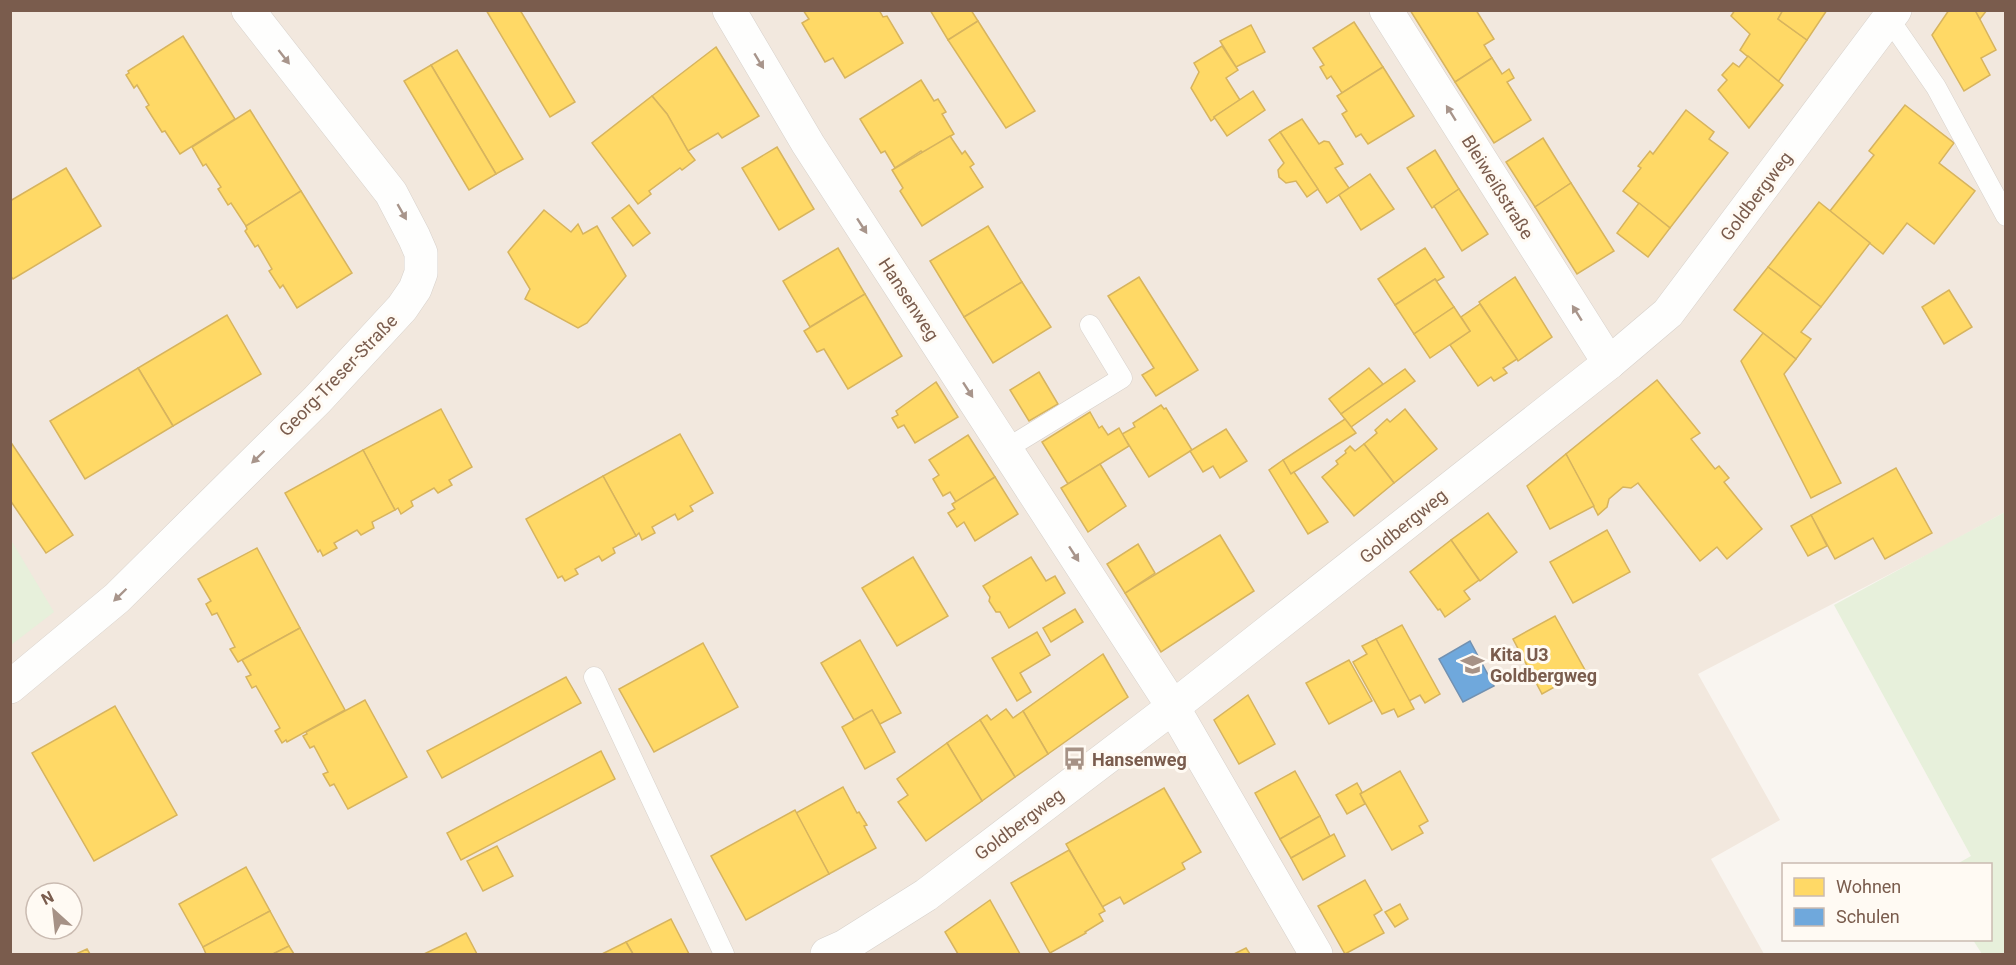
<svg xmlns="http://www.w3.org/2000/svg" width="2016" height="965" viewBox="0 0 2016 965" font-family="Roboto,sans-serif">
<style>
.residential{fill:#f2e8de;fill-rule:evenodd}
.green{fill:#e7f0db}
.homes{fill:#ffd966;stroke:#d7b45e;stroke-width:1.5}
.schools{fill:#6fa8dc;stroke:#7291b1;stroke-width:1.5}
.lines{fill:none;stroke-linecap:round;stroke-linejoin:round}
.service-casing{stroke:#d7d1cb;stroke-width:21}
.minor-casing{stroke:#d7d1cb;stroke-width:34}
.service{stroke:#fefefd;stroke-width:20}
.minor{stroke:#fefefd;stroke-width:33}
.oneway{fill:#a8958b}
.labels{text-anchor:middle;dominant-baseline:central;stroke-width:6;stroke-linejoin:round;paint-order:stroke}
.street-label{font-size:18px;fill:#7a5c4d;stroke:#fffaf3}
.poi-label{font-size:18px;font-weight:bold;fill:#7a5c4d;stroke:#fffaf3;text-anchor:start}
</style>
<rect width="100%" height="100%" fill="#f9f5f0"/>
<path class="residential" d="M 10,11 L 2005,11 L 2005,512 L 1942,547 L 1698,674 L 1780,820 L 1711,859 L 1764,954 L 11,954 ZM 36,893 L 72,893 L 72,929 L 36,929 Z"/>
<g class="green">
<polygon points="2005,512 2005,954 1982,954 1973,940 1990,940 1990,864 1957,864 1971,856 1834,605"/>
<polygon points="11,540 54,612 11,645 10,645"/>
</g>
<g class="homes">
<polygon points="486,10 520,10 575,102 550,117"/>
<polygon points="803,10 879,10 883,17 887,16 903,43 845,78 833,58 825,62 802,23 809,19"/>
<polygon points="930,10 971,10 978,21 948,40"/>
<polygon points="1410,10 1476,10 1494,39 1484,45 1492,58 1455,82"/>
<polygon points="1735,10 1783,10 1778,19 1807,40 1778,82 1740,50 1750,34 1731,16"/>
<polygon points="1827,10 1807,40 1778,19 1783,10"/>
<polygon points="1949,10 1975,10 1996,50 1981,58 1990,75 1964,91 1932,35"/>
<polygon points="1975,10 1987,10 1980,19"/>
<polygon points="978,21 1035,111 1006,128 948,40"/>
<polygon points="1354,22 1383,67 1342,93 1331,76 1327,79 1320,67 1324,65 1313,48"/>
<polygon points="1251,25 1265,52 1236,67 1220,41"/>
<polygon points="183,36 235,119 180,154 165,131 162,132 146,107 149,105 137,85 134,88 126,75 129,73 128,71"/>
<polygon points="1222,46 1238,70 1226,78 1240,100 1214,117 1215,118 1211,121 1191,88 1199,72 1194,63"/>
<polygon points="716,47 759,116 722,138 718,133 688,151 667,114 652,96"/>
<polygon points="457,50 523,159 496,174 431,65"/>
<polygon points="1748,56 1783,85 1749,128 1718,90 1727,80 1722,75 1733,63 1739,67"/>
<polygon points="1492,58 1502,74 1509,69 1514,78 1507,82 1531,120 1494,143 1455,82"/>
<polygon points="431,65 496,174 469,190 404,81"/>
<polygon points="1383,67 1414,116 1368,144 1361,134 1356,137 1342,114 1347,111 1337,96"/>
<polygon points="921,80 934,101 938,99 946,112 942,114 954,134 923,153 921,151 895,168 885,151 881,153 860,119"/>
<polygon points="1253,91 1265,110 1227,136 1214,117"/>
<polygon points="652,96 667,114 688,151 695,160 682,170 680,168 649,191 651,194 638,204 592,143"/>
<polygon points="1905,105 1954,143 1939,163 1975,191 1934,244 1907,223 1883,254 1830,211 1874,155 1869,151"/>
<polygon points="250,110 301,191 246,226 231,203 228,205 218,189 221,187 206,164 203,166 192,147"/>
<polygon points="1686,110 1714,132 1709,139 1728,153 1670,228 1623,191 1641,168 1638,166 1650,151 1653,154"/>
<polygon points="1302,119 1319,144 1324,141 1329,142 1343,164 1335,168 1349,188 1327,203 1280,132"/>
<polygon points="1280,132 1318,189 1307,197 1296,181 1286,183 1279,177 1278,170 1284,163 1269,140"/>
<polygon points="950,136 962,154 965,151 974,164 970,167 983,187 922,226 900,191 903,188 892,170"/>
<polygon points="1543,138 1571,183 1535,207 1506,162"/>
<polygon points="777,147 814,209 779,230 742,168"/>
<polygon points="1435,150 1459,189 1432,208 1407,168"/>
<polygon points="66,168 101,226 13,279 10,275 10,201"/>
<polygon points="1370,174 1394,209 1361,230 1339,195"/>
<polygon points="1571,183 1614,251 1577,274 1535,207"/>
<polygon points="1459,189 1488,234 1462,251 1434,206"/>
<polygon points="301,191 352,273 297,308 283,285 280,288 269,271 272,269 258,245 255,247 245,231 247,229 246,226"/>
<polygon points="1819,202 1870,243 1821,307 1768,267"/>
<polygon points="1639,203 1670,228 1648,257 1617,233"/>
<polygon points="629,205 650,233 633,246 612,218"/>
<polygon points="544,210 571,232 578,224 583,234 597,226 626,276 587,323 578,328 525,299 530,289 508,252"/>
<polygon points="988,226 1022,282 964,317 930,261"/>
<polygon points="838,248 865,294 810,327 783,281"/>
<polygon points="1425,248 1444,277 1437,281 1435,279 1395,305 1378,279"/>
<polygon points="1768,267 1821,307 1801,332 1811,339 1796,359 1734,310"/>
<polygon points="1139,277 1198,370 1156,396 1142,375 1154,368 1108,296"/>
<polygon points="1515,277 1552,337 1518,361 1479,302"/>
<polygon points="1435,279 1454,307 1414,334 1395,305"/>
<polygon points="1022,282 1051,327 993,363 964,317"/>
<polygon points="1949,290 1972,327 1944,344 1922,307"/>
<polygon points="865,294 902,356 848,389 824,349 817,352 804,331"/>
<polygon points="1480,304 1517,359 1503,368 1507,373 1494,381 1491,377 1478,386 1450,345 1470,331 1461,317"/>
<polygon points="1454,307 1470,331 1430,358 1414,334"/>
<polygon points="227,315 261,374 173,426 138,368"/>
<polygon points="1763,333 1796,359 1784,374 1841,483 1811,498 1741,361"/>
<polygon points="138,368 173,426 85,479 50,421"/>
<polygon points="1369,368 1383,384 1341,414 1329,399"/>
<polygon points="1405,369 1415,381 1351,427 1341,414"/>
<polygon points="1039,372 1058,404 1029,421 1010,390"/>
<polygon points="1657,380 1700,433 1691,439 1715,469 1719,466 1729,478 1724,482 1762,529 1727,559 1717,547 1700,561 1638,483 1631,488 1623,487 1609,499 1607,507 1598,515 1566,454"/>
<polygon points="936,382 958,417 915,443 904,425 898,428 892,418 898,415 896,411"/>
<polygon points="1161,405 1164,409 1166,408 1192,450 1149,477 1122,434 1135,427 1133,423"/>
<polygon points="441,409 472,467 449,480 452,485 438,493 434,488 411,501 413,506 401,514 398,508 395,510 363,450"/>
<polygon points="1405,409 1437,449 1394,483 1364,444 1377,433 1375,430 1387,419 1390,422"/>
<polygon points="1090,412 1099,428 1102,426 1108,435 1119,428 1129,446 1068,484 1042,442"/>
<polygon points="1345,419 1356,433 1291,474 1283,460"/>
<polygon points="1226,429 1247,461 1220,478 1213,466 1203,472 1190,451"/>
<polygon points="680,434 713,493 690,506 693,511 678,520 675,514 652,527 655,533 642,540 639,533 636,536 603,476"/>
<polygon points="968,435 995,477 956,502 950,492 943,496 933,479 939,475 929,460"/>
<polygon points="10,441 73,535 46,553 10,500"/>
<polygon points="1364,444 1394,483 1354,516 1322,477 1338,464 1336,461 1346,453 1345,451 1350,446 1355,451"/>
<polygon points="363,450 395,510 372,522 374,528 361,535 357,530 334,543 337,548 323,556 320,550 318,552 285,493"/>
<polygon points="1566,454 1594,506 1550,529 1527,486"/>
<polygon points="1283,460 1291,474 1294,472 1328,522 1308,534 1269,470"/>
<polygon points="1100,464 1126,506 1088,532 1061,488"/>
<polygon points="1896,468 1932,533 1885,559 1873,538 1835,559 1811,515"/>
<polygon points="603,476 636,536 613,548 615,553 602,561 599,556 575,569 578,574 565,581 562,576 558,578 526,519"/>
<polygon points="995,477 1018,514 975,541 964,522 957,527 948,513 955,509 952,504"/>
<polygon points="1488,513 1517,552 1480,581 1451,540"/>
<polygon points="1811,515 1827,546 1808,556 1791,526"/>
<polygon points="1607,530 1630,572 1573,603 1550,562"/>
<polygon points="1220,535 1254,591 1161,652 1125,593"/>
<polygon points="1451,540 1479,580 1464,591 1470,599 1445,617 1440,609 1438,610 1410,572"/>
<polygon points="1138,544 1155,573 1125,593 1107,564"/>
<polygon points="257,548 300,628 238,662 230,649 235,647 217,613 212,615 206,604 211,601 198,579"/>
<polygon points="913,557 948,616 897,646 862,588"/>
<polygon points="1031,557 1046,581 1055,576 1065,593 1009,628 1000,612 996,612 989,601 990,597 983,586"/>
<polygon points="1075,609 1083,622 1051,642 1043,628"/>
<polygon points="1555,616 1585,670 1542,694 1513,639"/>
<polygon points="1402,625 1440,694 1425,703 1420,695 1409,701 1376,639"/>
<polygon points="300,628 345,710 287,742 286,740 282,743 275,731 280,728 256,686 252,688 246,677 251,675 242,660"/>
<polygon points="1037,632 1050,655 1020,673 1031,692 1017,701 992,658"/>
<polygon points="1376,639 1414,709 1398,717 1394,709 1382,714 1353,662 1367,654 1362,646"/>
<polygon points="860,640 901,713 880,724 872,710 854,720 821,663"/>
<polygon points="703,643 738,707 654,752 619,689"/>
<polygon points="1103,654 1128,697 1048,754 1023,711"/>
<polygon points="1349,660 1372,701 1329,724 1306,683"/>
<polygon points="566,677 581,703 442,778 427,751"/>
<polygon points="1248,695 1275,744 1239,764 1214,720"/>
<polygon points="365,700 407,777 348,809 334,784 330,786 323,774 328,772 314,746 310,748 303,736 307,734 306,732"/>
<polygon points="115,706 177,815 94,861 32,753"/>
<polygon points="1006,709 1013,718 1023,711 1048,754 1015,777 980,720 987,715 991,720"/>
<polygon points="872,710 895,752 865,769 842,727"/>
<polygon points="980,720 1015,777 982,801 947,743"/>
<polygon points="947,743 982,801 926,841 898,802 908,795 897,779"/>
<polygon points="601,751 615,779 461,860 447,833"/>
<polygon points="1295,771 1320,816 1280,839 1255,793"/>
<polygon points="1400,771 1428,821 1419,826 1423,833 1392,850 1360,794"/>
<polygon points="1357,783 1362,792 1360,794 1365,804 1347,814 1336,795"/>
<polygon points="843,787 857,813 859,812 867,825 864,826 876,848 829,874 796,813"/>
<polygon points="1164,788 1201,852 1182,863 1185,869 1124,904 1120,897 1102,907 1066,844"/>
<polygon points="795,810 829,874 746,920 711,856"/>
<polygon points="1320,816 1330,836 1291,858 1280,839"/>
<polygon points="1334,834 1345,856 1303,880 1291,858"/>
<polygon points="497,846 513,876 483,891 467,861"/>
<polygon points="1069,850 1105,911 1099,914 1103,921 1085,932 1086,933 1050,953 1011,883"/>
<polygon points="246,867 270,911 203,947 179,904"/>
<polygon points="1365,880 1382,910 1374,915 1384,933 1345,954 1318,906"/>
<polygon points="990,900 1020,954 958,954 945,932"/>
<polygon points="1400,904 1408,919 1395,927 1385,912"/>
<polygon points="270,911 289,946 273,954 206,954 203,947"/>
<polygon points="671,919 689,954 633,954 626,942"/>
<polygon points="466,933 477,954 424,954 441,946"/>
<polygon points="626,942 633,954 602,954"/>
<polygon points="289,946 294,954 273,954"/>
<polygon points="1246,948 1250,954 1234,954"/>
<polygon points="87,949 90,954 76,954"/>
</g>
<polygon class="schools" points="1470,641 1494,686 1463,702 1439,659"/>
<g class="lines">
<defs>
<g id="service">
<polyline points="1889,19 1936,87 2006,216"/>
<polyline points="1006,449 1122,378 1090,325"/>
<polyline points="594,677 724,954"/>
</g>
<g id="minor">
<polyline points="729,10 808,144 1173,707 1316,954"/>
<polyline points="1386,10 1609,363"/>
<polyline points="10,687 117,598 317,400 402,308 415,289 421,273 421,253 414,237 391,193 248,10"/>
<polyline points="827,954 845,946 926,895 1173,707 1609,363 1668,313 1895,10"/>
</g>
</defs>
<use href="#service" class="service-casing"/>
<use href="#minor" class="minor-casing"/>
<use href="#service" class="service"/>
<use href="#minor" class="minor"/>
</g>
<defs><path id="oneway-solid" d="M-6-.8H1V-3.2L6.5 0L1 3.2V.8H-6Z" transform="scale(1.5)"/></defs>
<g class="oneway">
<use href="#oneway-solid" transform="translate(284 57) rotate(52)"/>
<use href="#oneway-solid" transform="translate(759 61) rotate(59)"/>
<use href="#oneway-solid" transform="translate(1451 113) rotate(-122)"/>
<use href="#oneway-solid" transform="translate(402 212) rotate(60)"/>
<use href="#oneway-solid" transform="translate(862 226) rotate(57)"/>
<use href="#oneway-solid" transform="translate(1577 313) rotate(-122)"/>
<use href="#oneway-solid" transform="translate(968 390) rotate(57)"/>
<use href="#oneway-solid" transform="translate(258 457) rotate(136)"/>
<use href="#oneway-solid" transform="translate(1074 554) rotate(57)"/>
<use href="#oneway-solid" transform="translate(120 595) rotate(136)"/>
</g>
<defs>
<symbol id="school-bare" viewBox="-9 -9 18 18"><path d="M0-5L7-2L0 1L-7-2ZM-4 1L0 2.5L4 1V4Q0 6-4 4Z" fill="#a69286" stroke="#fffaf3" stroke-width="2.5" paint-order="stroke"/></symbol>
<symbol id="bus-bare" viewBox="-9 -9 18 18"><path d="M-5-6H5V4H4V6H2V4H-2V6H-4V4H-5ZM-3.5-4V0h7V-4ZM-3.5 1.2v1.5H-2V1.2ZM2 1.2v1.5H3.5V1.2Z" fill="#a69286" stroke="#fffaf3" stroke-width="2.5" paint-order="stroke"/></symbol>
</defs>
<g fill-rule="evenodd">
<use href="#school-bare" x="1456" y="648" width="33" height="33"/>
<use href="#bus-bare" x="1058" y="742" width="33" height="33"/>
</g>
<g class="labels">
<g class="street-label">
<text transform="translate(1498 187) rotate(58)">Bleiweißstraße</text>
<text transform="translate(1756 196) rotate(-53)">Goldbergweg</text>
<text transform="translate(909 299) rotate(57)">Hansenweg</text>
<text transform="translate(338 375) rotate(-46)">Georg-Treser-Straße</text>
<text transform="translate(1403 526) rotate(-39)">Goldbergweg</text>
<text transform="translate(1019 824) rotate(-37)">Goldbergweg</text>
</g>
<g class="poi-label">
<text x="1490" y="654">Kita U3<tspan x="1490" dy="21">Goldbergweg</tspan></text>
<text x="1092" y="759">Hansenweg</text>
</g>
</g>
<rect width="2016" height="965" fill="none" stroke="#7a5c4d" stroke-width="24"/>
<rect x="1782" y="863" width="210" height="78" fill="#fffaf3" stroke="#cabbb1" stroke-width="1.5"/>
<rect x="1794" y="878" width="30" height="18" fill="#ffd966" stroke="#cabbb1" stroke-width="1.5"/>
<text x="1836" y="893" font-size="18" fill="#7a5c4d">Wohnen</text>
<rect x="1794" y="908" width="30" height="18" fill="#6fa8dc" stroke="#cabbb1" stroke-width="1.5"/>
<text x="1836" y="923" font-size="18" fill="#7a5c4d">Schulen</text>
<g transform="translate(54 911) rotate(333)"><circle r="28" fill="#fffaf3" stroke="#cabbb1" stroke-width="1.5"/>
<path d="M0-4.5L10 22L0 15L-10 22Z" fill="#a69286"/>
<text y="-9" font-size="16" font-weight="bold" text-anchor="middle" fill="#7a5c4d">N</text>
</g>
</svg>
